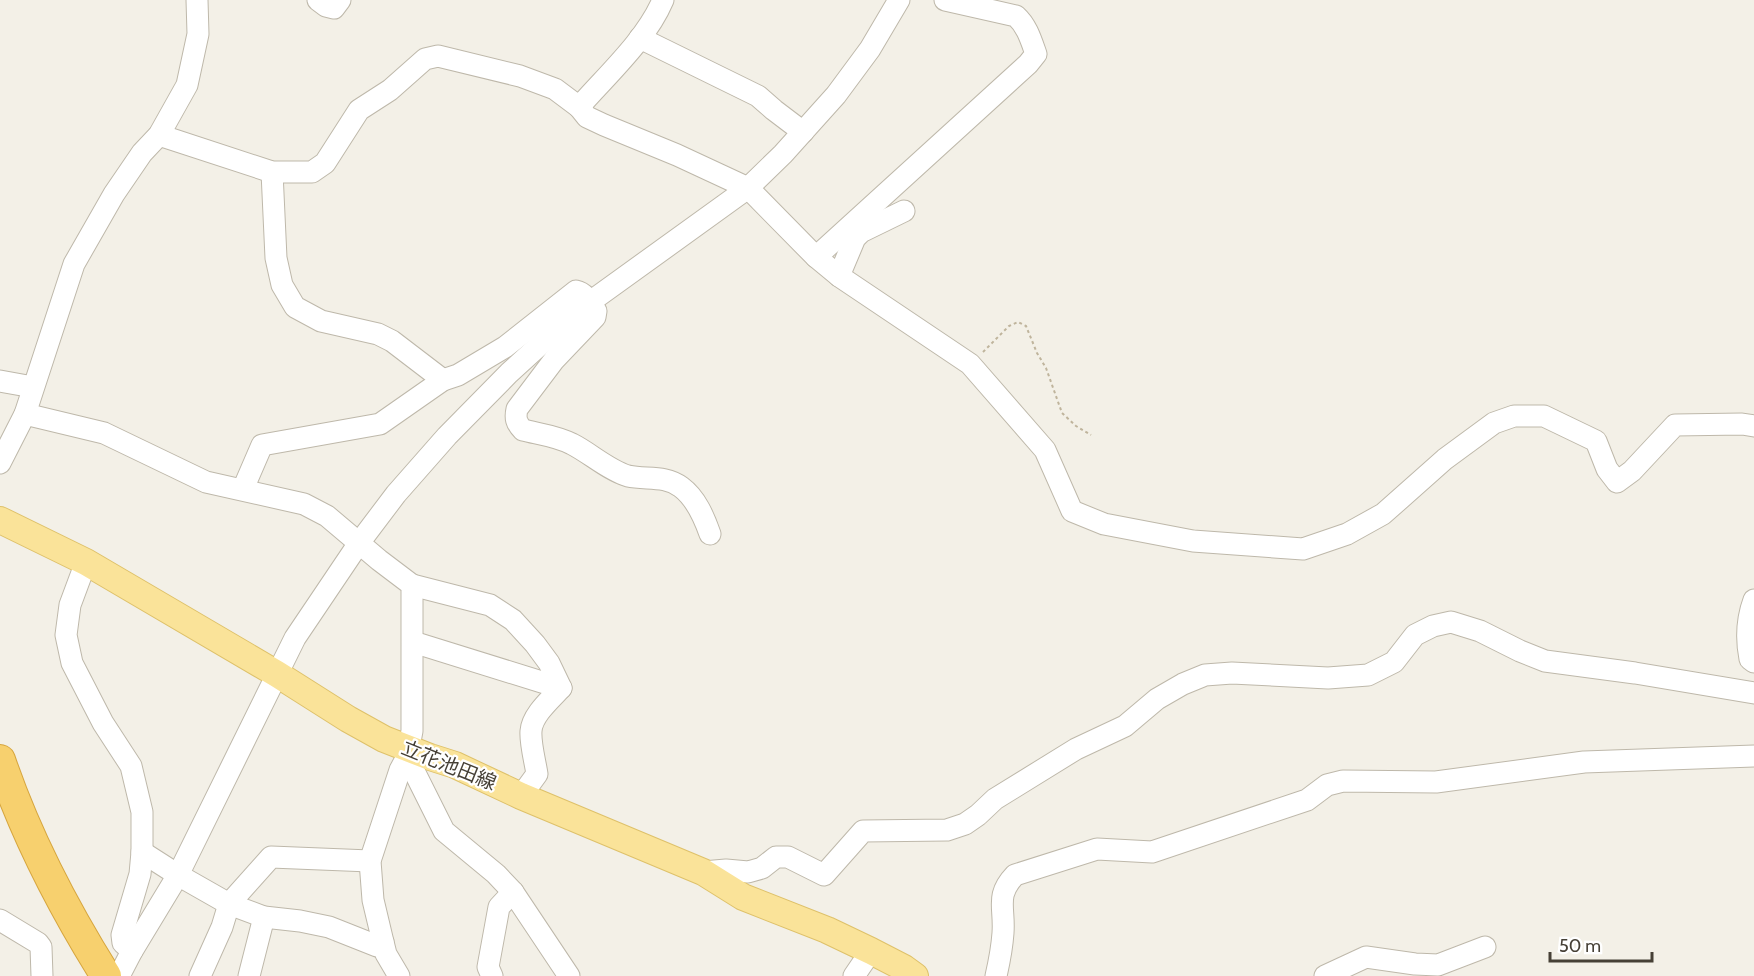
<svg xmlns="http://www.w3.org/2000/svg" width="1754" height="976" viewBox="0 0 1754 976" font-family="Cabin,'Noto Sans JP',sans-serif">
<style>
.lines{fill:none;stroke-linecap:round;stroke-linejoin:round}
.minor-casing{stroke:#beb8aa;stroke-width:23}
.major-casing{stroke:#dec16a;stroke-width:28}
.highway-casing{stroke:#d6a53e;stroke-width:32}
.path{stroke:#bfb49c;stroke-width:2;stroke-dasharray:3 3;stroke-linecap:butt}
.minor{stroke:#fff;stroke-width:21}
.major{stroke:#fae399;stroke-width:26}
.highway{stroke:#f7d06e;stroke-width:30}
.labels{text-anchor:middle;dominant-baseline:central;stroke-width:4.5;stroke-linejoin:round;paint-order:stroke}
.street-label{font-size:20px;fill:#464036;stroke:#fff}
</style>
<rect width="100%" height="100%" fill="#f3f0e7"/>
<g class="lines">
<defs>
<g id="minor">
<polyline points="318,0 326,6 334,8 340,0"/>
<polyline points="640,38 758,96 774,110 803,132"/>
<polyline points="579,107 587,117 604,125 677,155 748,188 816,257 839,276 970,364 1045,450 1072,511 1104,524 1193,541 1303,549 1347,534 1383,514 1445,459 1494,423 1514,416 1544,416 1596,441 1607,469 1617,482 1632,471 1675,425 1742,424 1754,426"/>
<path d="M 159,135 L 272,172 L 312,172 L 325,163 L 359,110 L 390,90 L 425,59 L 438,56 L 520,76 L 555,89 L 579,107 C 607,75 646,40 663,0"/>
<polyline points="272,172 276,258 282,285 295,307 321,321 378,334 392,341 443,380"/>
<path d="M 816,257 L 1028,64 L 1036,54 C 1031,40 1027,26 1016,16 L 945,0"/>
<polyline points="839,276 855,238 861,232 904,211"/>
<polyline points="0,381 33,387"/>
<polyline points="25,414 104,433 206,482 304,504 327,516 379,560 412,585 412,731 407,757 444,831 496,874 513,892 569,976"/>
<polyline points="0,463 25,414 74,264 114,194 142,153 159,135 187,85 198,34 197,0"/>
<path d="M 243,489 L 262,445 L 380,424 L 443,380 L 458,375 L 505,347 L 576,291 C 586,293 591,304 596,311 L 595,317 L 554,360 L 517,409 C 515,418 516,423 523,430 C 539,434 557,436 572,444 C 590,453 608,470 628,476 C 646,480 665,475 681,487 C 696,498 704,517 710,534"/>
<polyline points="86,562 70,605 66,635 72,663 103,723 131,766 142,812 142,852 140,874 122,935 123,943 132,951"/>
<path d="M 412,585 L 490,605 L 513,620 L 535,644 L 549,663 L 561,688 C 551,699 532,715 531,731 C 530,743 535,761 537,774 L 521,796"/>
<path d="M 1754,600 C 1747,619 1746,639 1750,659 L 1754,662"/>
<polyline points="413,642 561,688"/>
<polyline points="142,852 178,875 229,904 264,917 300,921 329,927 377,946 383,942"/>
<polyline points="703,872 726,870 748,872 762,868 776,857 788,857 824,875 863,831 947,830 965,824 978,815 995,799 1076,749 1125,726 1157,699 1183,684 1205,675 1232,673 1328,678 1368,675 1394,662 1415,635 1433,626 1451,622 1480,631 1520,651 1545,661 1635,673 1754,693"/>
<polyline points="0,920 38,943 41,947 42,976"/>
<polyline points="119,976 132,951 178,875 295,638 359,543 396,494 447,436 509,373 554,332 590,302 748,188 783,154 836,95 870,49 899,0"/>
<polyline points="200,976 222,927 229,904 271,857 370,861"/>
<polyline points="249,976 264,917"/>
<polyline points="399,976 386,954 383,942 373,900 370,861 400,770 407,757"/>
<polyline points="492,976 488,967 499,907 513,892"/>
<polyline points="854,976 871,951"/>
<path d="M 996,976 C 999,963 1002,947 1003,933 C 1005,907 995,896 1015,875 L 1097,849 L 1152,852 L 1307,800 L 1327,785 L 1343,781 L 1436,782 L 1584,762 L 1754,756"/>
<polyline points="1325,976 1366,957 1415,964 1438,965 1485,947"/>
</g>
<polyline id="major" points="0,520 86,562 277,674 348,719 384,739 430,757 455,765 521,796 703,872 743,897 827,930 871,951 904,968 915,976"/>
<path id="highway" d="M 0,760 C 26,836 64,909 106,976"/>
</defs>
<use href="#minor" class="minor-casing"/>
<use href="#major" class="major-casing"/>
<use href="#highway" class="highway-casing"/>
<polyline class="path" points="983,352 1009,326 1018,322 1026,326 1037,353 1046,368 1062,413 1076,426 1091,435"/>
<use href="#minor" class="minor"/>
<use href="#major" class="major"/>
<use href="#highway" class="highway"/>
</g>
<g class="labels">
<g class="street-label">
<text transform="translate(449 765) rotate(22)">立花池田線</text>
</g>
</g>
<path d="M1550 952v9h102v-9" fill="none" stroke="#464036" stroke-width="3"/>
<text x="1559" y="952" font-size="18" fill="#464036" stroke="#ffffff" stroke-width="4.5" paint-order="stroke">50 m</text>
</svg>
